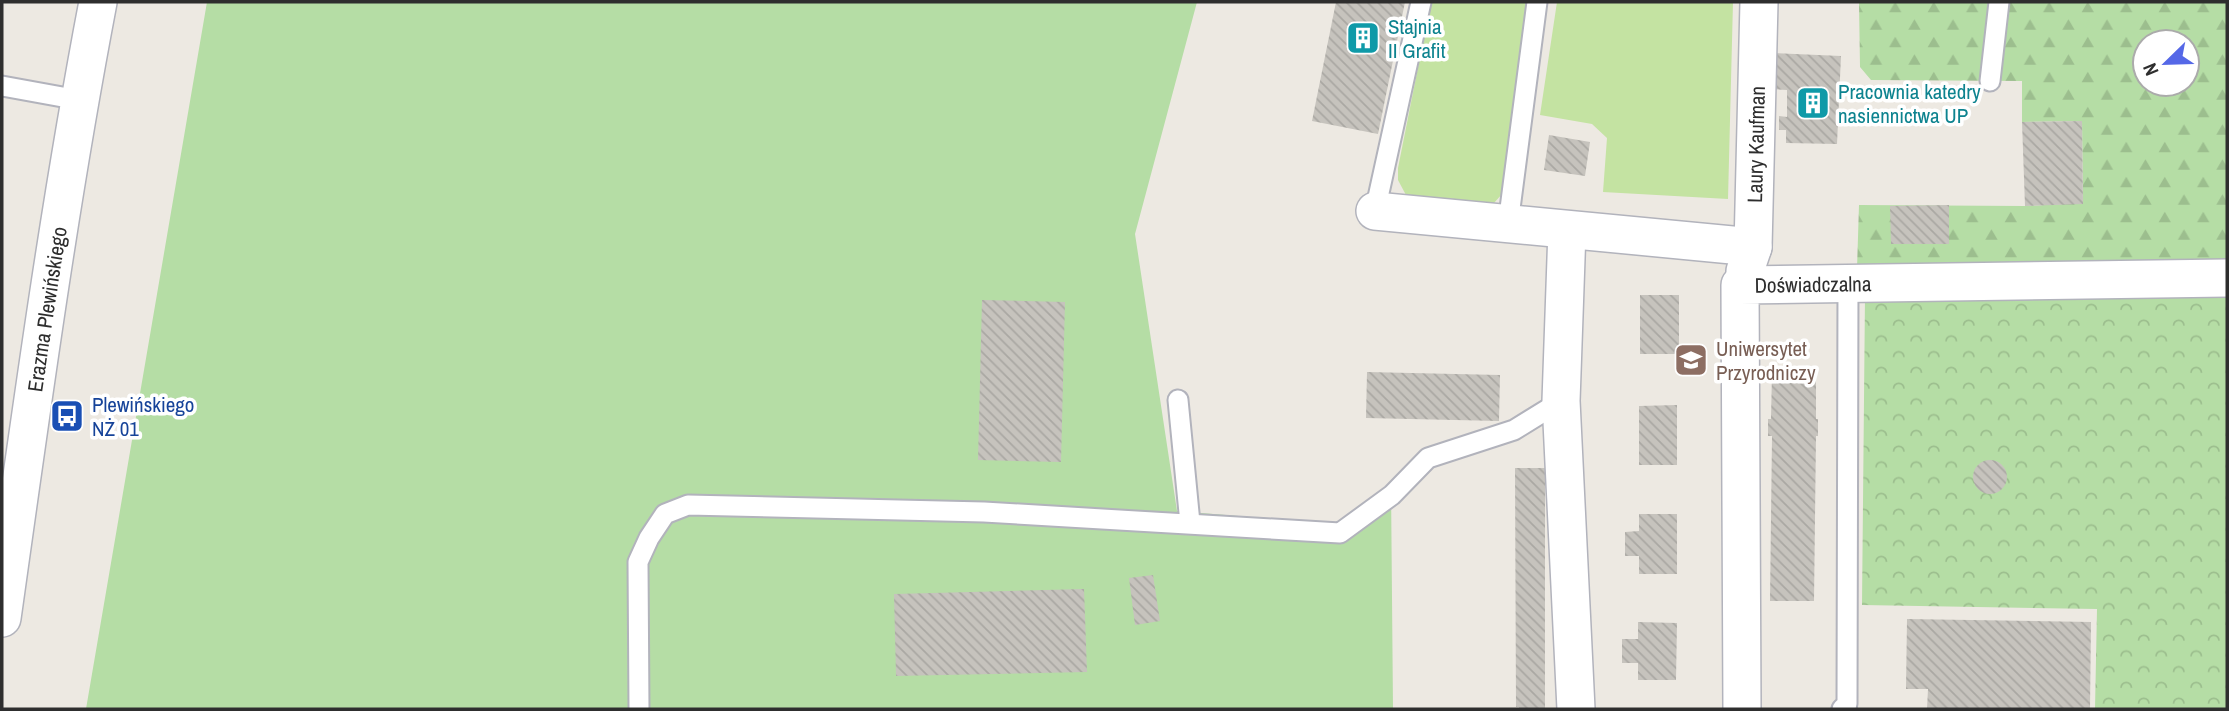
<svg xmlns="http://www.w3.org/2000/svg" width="2229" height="711" viewBox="0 0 2229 711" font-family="'Archivo Narrow',sans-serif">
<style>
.forest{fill:url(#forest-firs);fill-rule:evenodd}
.park{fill:url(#park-crowns)}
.garden{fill:#b5dda5}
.pitch{fill:#c4e3a2}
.building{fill:url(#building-back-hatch)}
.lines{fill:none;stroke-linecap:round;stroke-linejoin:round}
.lane-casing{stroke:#b2b3bc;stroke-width:23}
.street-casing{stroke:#b2b3bc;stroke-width:40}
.lane{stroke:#fff;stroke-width:19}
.street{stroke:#fff;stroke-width:37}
.labels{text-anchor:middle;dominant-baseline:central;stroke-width:7;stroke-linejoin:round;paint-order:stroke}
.culture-label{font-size:21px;fill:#0d838f;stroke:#fff;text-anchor:start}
.street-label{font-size:21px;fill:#2e2e2e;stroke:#fff}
.education-label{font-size:21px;fill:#785e54;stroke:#fff;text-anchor:start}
.transit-label{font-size:21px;fill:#164399;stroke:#fff;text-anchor:start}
</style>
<defs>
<pattern id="forest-firs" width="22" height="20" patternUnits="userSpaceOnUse" patternTransform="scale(1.75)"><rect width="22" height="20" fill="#b5dda5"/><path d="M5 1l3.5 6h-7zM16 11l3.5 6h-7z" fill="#9cbe8e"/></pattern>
<pattern id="park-crowns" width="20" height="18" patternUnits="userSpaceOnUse" patternTransform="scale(1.75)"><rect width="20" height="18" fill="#b5dda5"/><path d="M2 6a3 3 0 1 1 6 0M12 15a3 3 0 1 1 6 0" fill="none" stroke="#9cbe8e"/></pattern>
<pattern id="building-back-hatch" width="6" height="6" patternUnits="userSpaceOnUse" patternTransform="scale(1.75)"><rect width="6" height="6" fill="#c6c3bd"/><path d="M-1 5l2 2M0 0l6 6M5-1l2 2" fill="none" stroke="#aaa8a3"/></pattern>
</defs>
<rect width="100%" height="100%" fill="#ede9e2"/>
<path class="forest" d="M 1859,2 L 2227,2 L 2227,263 L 1857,269 L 1859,205 L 2025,206 L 2083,203 L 2082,121 L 2022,122 L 2022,81 L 1871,80 L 1860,67 ZM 2145,42 L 2187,42 L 2187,84 L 2145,84 Z"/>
<polygon class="park" points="2227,293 2227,709 2095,709 2097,609 1862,605 1865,296"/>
<polygon class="garden" points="207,2 1197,2 1135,234 1177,511 1337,524 1391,485 1393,709 86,709"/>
<g class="pitch">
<polygon points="1431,2 1531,2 1503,193 1493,204 1407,197 1398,180 1398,168"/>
<polygon points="1557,2 1733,2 1728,199 1603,192 1607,138 1592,124 1540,115"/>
</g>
<g class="building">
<polygon points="1336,2 1405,2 1378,134 1312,121"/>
<polygon points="1772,53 1841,56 1837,144 1786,143 1786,130 1779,130 1779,116 1787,117 1787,90 1770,89"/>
<polygon points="2082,121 2083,204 2025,206 2022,122"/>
<polygon points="1549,135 1590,142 1585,176 1544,170"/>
<polygon points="1949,205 1949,244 1891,244 1890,206"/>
<rect x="1640" y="295" width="39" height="59"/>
<polygon points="982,300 1065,302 1061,462 978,460"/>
<polygon points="1367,372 1500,375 1499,421 1366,418"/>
<polygon points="1772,373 1816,373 1816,419 1818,419 1818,436 1816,436 1814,601 1770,601 1772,436 1768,436 1768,419 1771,419"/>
<polygon points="1677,405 1677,465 1639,465 1639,406"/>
<circle cx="1990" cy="477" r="17"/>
<polygon points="1515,468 1545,468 1545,709 1519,709 1519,707 1516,707"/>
<polygon points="1639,514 1677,514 1677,574 1639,574 1639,556 1625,556 1625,532 1639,531"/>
<polygon points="1153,575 1160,621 1135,625 1129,578"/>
<polygon points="1084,589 1087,672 896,676 894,594"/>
<polygon points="1907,619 2091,622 2090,709 1927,709 1928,689 1906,689"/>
<polygon points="1638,622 1677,623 1676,680 1638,680 1638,663 1622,663 1622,639 1638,639"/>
</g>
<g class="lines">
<defs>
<g id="lane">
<polyline points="1990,81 1999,2"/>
<polyline points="2,86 79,100"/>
<polyline points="1375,211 1421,2"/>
<polyline points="1508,224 1537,2"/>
<polyline points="1178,400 1190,523"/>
<polyline points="639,709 638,562 649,538 665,514 688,505 984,512 1340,533 1392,495 1428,458 1514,430 1561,401"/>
<polyline points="1842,709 1847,704 1848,283"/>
</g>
<g id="street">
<polyline points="1375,211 1753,247"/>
<polyline points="1567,230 1561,401 1576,709"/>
<path id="s1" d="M 1745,271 L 1753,247 L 1759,2"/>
<path id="s2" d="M 2,618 C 31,412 59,206 98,2"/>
<path id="s3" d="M 1742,709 L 1740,285 L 2227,278"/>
</g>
</defs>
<use href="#lane" class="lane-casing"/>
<use href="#street" class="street-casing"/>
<use href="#lane" class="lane"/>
<use href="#street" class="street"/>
</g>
<defs>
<symbol id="building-square" viewBox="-11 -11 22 22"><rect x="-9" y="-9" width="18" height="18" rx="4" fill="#0f9aa8" stroke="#fff"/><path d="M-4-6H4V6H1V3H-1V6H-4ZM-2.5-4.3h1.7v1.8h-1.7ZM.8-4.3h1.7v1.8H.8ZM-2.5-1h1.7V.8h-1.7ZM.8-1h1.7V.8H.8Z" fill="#fff"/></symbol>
<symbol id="university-square" viewBox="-11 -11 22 22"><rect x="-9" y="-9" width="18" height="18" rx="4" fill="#8d6e63" stroke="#fff"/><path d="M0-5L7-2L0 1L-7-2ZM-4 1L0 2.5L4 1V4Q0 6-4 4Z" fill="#fff"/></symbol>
<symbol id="bus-square" viewBox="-11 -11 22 22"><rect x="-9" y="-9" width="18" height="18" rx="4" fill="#1a4fb4" stroke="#fff"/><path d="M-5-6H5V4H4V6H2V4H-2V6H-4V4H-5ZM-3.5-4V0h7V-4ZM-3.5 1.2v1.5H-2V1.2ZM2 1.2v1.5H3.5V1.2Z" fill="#fff"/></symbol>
</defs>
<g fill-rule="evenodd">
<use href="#building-square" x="1344" y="19" width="38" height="38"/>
<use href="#building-square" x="1794" y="84" width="38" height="38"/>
<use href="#university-square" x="1672" y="341" width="38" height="38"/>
<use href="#bus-square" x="48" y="397" width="38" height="38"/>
</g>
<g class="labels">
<g class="culture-label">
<text x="1388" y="26">Stajnia<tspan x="1388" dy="24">II Grafit</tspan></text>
<text x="1838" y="91">Pracownia katedry<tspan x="1838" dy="24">nasiennictwa UP</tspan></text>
</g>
<g class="street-label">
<text stroke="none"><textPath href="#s1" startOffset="128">Laury Kaufman</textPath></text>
<text stroke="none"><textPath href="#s3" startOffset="497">Doświadczalna</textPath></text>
<text stroke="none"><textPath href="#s2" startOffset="312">Erazma Plewińskiego</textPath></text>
</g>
<g class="education-label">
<text x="1716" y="348">Uniwersytet<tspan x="1716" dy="24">Przyrodniczy</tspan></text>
</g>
<g class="transit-label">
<text x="92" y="404">Plewińskiego<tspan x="92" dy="24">NŻ 01</tspan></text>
</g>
</g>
<rect width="2229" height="711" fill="none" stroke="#2e2e2e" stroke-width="7"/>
<g transform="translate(2166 63) rotate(247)"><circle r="33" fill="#ffffff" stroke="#ababab" stroke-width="2"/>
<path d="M0-5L12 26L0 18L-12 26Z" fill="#5568e7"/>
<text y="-10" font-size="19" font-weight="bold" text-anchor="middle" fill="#2e2e2e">N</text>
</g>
</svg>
